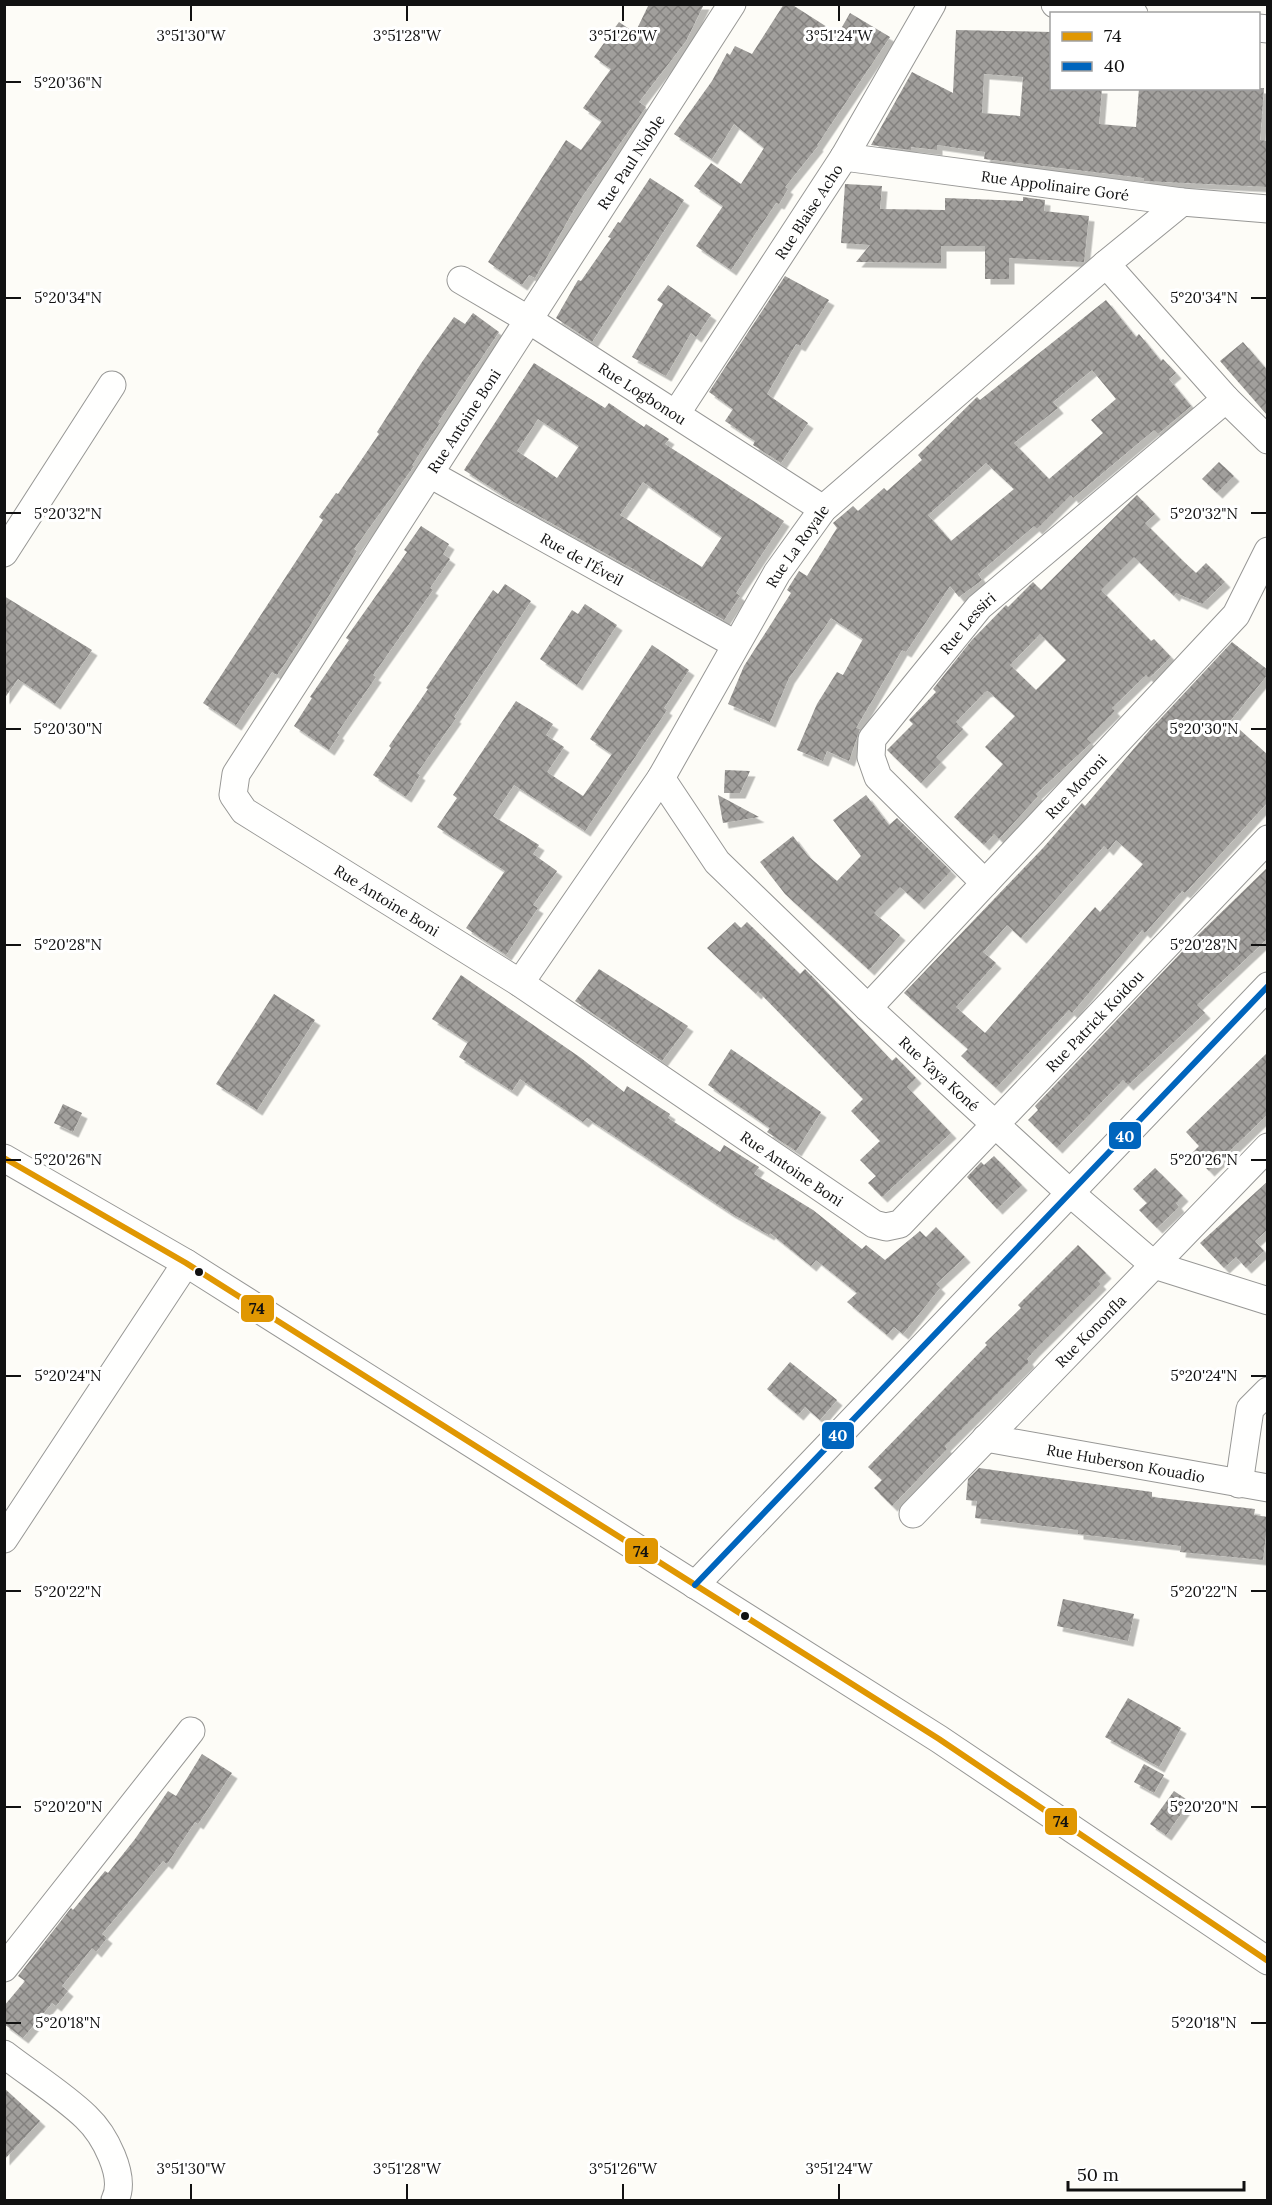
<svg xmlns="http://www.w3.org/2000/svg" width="1272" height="2205" viewBox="0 0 1272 2205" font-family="Lora,serif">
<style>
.building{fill:url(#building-cross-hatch);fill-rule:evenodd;filter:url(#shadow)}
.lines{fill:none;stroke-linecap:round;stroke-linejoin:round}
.minor-casing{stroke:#979795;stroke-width:29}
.minor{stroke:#fffffe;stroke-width:27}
.bus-1-casing{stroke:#fff;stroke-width:10}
.bus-2-casing{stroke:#fff;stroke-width:10}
.bus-1{stroke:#e09702;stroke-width:6}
.bus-2{stroke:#0065bd;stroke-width:6}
.ticks{fill:none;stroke:#111;stroke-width:2}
.bus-dot{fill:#111;stroke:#fff;stroke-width:2}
.labels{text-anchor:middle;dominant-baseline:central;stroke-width:6;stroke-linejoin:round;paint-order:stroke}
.street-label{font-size:15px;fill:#111;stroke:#fff}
.ticks-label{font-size:15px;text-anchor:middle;fill:#111;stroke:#fff;stroke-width:6;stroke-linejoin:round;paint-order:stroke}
.line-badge{stroke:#fff;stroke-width:2}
.badge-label{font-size:16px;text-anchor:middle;font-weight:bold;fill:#fff}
.pale-badge-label{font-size:16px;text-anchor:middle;font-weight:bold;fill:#111}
</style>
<defs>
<pattern id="building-cross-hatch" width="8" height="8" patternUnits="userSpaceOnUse" patternTransform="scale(1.5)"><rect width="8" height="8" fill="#a19f9c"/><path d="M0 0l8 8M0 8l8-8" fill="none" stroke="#82807e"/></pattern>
<filter id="shadow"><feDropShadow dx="5.5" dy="5.5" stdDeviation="0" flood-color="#0004"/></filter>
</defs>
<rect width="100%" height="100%" fill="#fdfcf7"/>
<g class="building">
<polygon points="649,4 704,4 686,41 639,102 646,107 579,201 535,278 529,275 522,285 488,262 566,140 581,150 602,121 583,108 611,69 594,57 619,22 635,33"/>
<polygon points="784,4 791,4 838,34 850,13 890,37 817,145 818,146 785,187 788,189 779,204 776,203 731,270 696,246 723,206 694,186 711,163 741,184 764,148 734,124 712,159 674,134 712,81 727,53 730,55 735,46 752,54"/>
<path d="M 956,30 L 1052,32 L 1052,88 L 1102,88 L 1099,124 L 1136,127 L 1139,88 L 1264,88 L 1260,140 L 1268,141 L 1268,187 L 1144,181 L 1144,178 L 984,159 L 985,152 L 937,145 L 937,150 L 911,147 L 911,150 L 871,145 L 912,72 L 953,93 ZM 984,74 L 1023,77 L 1020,116 L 982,113 Z"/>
<polygon points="650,178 684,200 592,342 556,318 578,280 581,281 611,238 608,237 618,222 620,223"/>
<polygon points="845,184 882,186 880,209 945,210 945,198 1023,201 1023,197 1045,200 1044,211 1089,216 1084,262 1009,258 1009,279 985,279 985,246 941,246 941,263 856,262 870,245 841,243"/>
<polygon points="785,276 829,300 800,346 796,344 767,394 808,423 781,463 753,445 755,441 725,421 733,409 709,392"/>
<polygon points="668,285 711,315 696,337 691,333 666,376 632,357 663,304 657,300"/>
<path d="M 1106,300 L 1136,337 L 1139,334 L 1161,361 L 1163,359 L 1176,373 L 1169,379 L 1191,406 L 1158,434 L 1154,430 L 1073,498 L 1071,495 L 1037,529 L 1034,526 L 978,574 L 982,580 L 959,597 L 950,586 L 906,652 L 902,650 L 856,728 L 860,729 L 849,761 L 827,751 L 823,761 L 797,750 L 817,704 L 837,672 L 843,675 L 863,639 L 831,618 L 789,678 L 770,722 L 728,704 L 744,666 L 791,593 L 787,590 L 799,571 L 807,576 L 837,528 L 833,523 L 853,506 L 858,511 L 884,488 L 887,491 L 922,460 L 918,455 L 977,397 L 980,400 ZM 1092,370 L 1116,399 L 1091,420 L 1103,433 L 1049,479 L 1014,443 L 1058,408 L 1053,402 ZM 986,463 L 1014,489 L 951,541 L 928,515 Z"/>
<polygon points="473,313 499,332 438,422 440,423 412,465 414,466 354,549 357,551 301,640 277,675 272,672 236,725 203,703 323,520 319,517 336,493 338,494 379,434 377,432 422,362 454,317 465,324"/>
<polygon points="1243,342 1268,371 1268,416 1220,361"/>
<path d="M 534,363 L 605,408 L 609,403 L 644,427 L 646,424 L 669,439 L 665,444 L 784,521 L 736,593 L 740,596 L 724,620 L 512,501 L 464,470 ZM 538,419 L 579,446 L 557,478 L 517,451 ZM 643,482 L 722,537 L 702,567 L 620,515 Z"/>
<polygon points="1219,462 1234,476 1217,493 1202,479"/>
<path d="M 1137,495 L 1155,514 L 1145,523 L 1182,560 L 1196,573 L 1206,563 L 1225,582 L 1202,604 L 1176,593 L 1174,596 L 1134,557 L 1101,590 L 1151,641 L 1154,639 L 1171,657 L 1149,678 L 1146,675 L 1112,708 L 1115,711 L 1087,739 L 1091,743 L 1036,794 L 1038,796 L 999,839 L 994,834 L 984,845 L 954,817 L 1003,764 L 985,747 L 1015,716 L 988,691 L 985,692 L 956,722 L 963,729 L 936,757 L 941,762 L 921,783 L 887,750 L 913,724 L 909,720 L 936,692 L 933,689 L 971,641 L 1006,605 L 1008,607 L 1033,582 L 1041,590 ZM 1040,634 L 1066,660 L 1036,690 L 1010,665 Z"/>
<polygon points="421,526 449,544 443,554 450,559 430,588 433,590 373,675 376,677 337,733 339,735 329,750 294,726 312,698 310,697 349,640 346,638 407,552 404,550"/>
<polygon points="505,584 531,601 454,717 456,718 417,773 420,775 406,797 373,775 391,748 389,746 428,689 426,688 493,590 498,594"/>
<polygon points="4,596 92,650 55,704 18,679 4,699"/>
<polygon points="585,604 617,625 577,685 540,659 572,610 578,614"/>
<path d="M 1232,642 L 1268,670 L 1268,674 L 1230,721 L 1268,755 L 1268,802 L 1185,893 L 1182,891 L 1145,933 L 1142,930 L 1072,1013 L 1069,1010 L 996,1088 L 961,1056 L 968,1049 L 904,993 L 1043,848 L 1082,803 L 1085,806 L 1149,731 ZM 1116,840 L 1143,864 L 1100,912 L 1095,907 L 985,1033 L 956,1007 L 996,963 L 983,952 L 1007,925 L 1021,938 L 1104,846 L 1108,850 Z"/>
<polygon points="652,645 689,670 664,708 667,710 585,831 514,785 493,816 539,845 533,854 557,871 533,905 538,908 506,955 466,928 505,871 437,827 457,798 453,795 516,701 553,724 546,735 564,747 547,772 583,796 612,754 590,739"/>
<polygon points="725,770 750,771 740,793 724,793"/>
<polygon points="718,795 759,817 723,823"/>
<polygon points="866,795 889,825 897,818 951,871 919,904 900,887 874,913 900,935 869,970 785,894 760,862 793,836 808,856 837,881 861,856 833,820"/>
<polygon points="1268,867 1268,938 1197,1005 1205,1013 1128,1085 1123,1080 1057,1148 1028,1120 1038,1110 1035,1106 1198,935"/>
<polygon points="735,922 741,928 747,922 800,974 805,969 892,1061 896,1057 916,1078 907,1087 951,1133 882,1197 868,1183 876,1176 860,1160 880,1141 851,1111 863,1099 758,991 756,994 707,948"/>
<polygon points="599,969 688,1026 662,1061 575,1001"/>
<polygon points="461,975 581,1058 624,1092 627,1086 670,1114 668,1118 720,1152 724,1145 759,1167 754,1174 813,1210 862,1249 866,1245 885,1260 920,1231 926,1237 936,1227 965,1257 936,1284 940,1288 903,1334 894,1327 887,1335 847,1302 857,1293 816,1260 811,1266 770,1233 769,1235 729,1212 587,1118 583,1122 520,1079 512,1091 459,1057 468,1042 432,1019"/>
<polygon points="274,994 315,1020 257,1110 216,1084"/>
<polygon points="731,1049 821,1112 796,1151 767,1132 770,1128 708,1085"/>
<polygon points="1268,1052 1268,1114 1209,1171 1192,1153 1199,1146 1186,1132"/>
<polygon points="63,1104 82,1113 73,1132 54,1123"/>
<polygon points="994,1156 1022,1185 997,1209 967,1177 981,1162 984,1165"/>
<polygon points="1155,1168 1183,1196 1176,1203 1179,1207 1157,1228 1139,1210 1147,1203 1133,1189"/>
<polygon points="1268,1181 1268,1229 1255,1241 1264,1251 1246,1268 1236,1257 1224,1268 1200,1243"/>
<polygon points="1078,1245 1106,1273 1098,1281 1101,1284 1034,1351 1027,1359 1029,1362 945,1446 947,1449 892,1506 874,1488 882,1480 868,1467 987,1345 985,1343 1021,1308 1018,1305"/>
<polygon points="790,1362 837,1400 820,1420 805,1407 798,1415 767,1389"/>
<polygon points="979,1468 1152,1492 1152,1497 1255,1509 1254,1515 1268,1517 1263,1560 1180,1552 1181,1546 1078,1534 1078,1530 975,1518 977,1501 966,1500 968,1479"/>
<polygon points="1063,1599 1134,1614 1128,1641 1057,1626"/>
<polygon points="1128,1698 1181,1728 1159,1767 1105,1737"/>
<polygon points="202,1754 232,1773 198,1824 195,1822 167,1864 163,1861 102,1934 107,1938 96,1952 92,1948 62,1986 68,1991 56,2006 52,2003 23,2038 4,2024 4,2006 25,1981 18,1976 71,1908 73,1910 105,1871 108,1873 135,1839 168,1791 176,1796"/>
<polygon points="1144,1764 1164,1775 1154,1793 1134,1782"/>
<polygon points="1174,1791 1186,1799 1186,1807 1166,1835 1150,1824"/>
<polygon points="4,2088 40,2121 4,2160"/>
</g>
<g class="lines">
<defs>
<g id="minor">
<path id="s1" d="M 732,4 L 236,774 L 233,795 L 244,811 L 520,983 L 874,1224 L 886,1227 L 900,1224 L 1268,839"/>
<polyline points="1055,4 1134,14"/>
<polyline points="1258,28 1268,29"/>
<path id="s2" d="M 844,157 L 1182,202 L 1268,209"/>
<polyline points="1106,264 1226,399 1268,440"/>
<path id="s3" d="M 461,280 L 529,320 L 823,509"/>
<path id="s4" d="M 676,414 L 844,157 L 932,4"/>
<path id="s5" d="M 430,474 L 735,644"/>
<polyline points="4,553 112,385"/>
<path id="s6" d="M 661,778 L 717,862 L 868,1008 L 1069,1192 L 1154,1265 L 1268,1301"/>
<path id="s7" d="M 985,883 L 878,777 L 871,757 L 872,739 L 979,607 L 1226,399"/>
<path id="s8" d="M 520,983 L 661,778 L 777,573 L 823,509 L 1106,264 L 1182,202"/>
<path id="s9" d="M 868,1008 L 1236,615 L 1268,551"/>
<polyline points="4,1158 186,1263 939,1739 1268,1961"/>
<path id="s10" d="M 986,1438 L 1268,1488"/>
<polyline points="1239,1484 1250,1409 1268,1391"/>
<path id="s11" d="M 913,1514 L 1268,1147"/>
<polyline points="4,1539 186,1263"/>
<polyline points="695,1585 1268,986"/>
<polyline points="4,1968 191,1731"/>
<path d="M 4,2054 C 31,2075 62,2094 86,2117 C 104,2134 127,2176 115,2200"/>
</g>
</defs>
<use href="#minor" class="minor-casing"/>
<use href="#minor" class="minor"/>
<defs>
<polyline id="bus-1" points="4,1158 186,1263 939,1739 1268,1961"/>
<polyline id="bus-2" points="695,1585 1268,986"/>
</defs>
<use href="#bus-1" class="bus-1-casing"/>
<use href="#bus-2" class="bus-2-casing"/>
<use href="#bus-1" class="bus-1"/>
<use href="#bus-2" class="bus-2"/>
</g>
<path class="ticks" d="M 191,6 L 191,21M 407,6 L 407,21M 623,6 L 623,21M 839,6 L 839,21M 6,82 L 21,82M 6,298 L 21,298M 1251,298 L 1266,298M 6,513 L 21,513M 1251,513 L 1266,513M 6,729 L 21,729M 1251,729 L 1266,729M 6,945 L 21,945M 1251,945 L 1266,945M 6,1160 L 21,1160M 1251,1160 L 1266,1160M 6,1376 L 21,1376M 1251,1376 L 1266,1376M 6,1591 L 21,1591M 1251,1591 L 1266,1591M 6,1807 L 21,1807M 1251,1807 L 1266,1807M 6,2023 L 21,2023M 1251,2023 L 1266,2023M 191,2184 L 191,2199M 407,2184 L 407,2199M 623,2184 L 623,2199M 839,2184 L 839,2199"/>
<g class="bus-dot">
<circle cx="199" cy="1272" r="5"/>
<circle cx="745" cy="1616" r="5"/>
</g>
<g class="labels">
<g class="street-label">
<text transform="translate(631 162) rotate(-57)">Rue Paul Nioble</text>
<text stroke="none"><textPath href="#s2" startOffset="213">Rue Appolinaire Goré</textPath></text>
<text stroke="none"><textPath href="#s4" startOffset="242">Rue Blaise Acho</textPath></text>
<text stroke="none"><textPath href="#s3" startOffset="214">Rue Logbonou</textPath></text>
<text transform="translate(464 421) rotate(-57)">Rue Antoine Boni</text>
<text stroke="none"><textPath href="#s8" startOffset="518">Rue La Royale</textPath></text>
<text stroke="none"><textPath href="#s5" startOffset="174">Rue de l'Éveil</textPath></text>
<text stroke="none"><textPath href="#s7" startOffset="340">Rue Lessiri</textPath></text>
<text stroke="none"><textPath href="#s9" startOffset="304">Rue Moroni</textPath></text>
<text stroke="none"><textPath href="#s1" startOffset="1125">Rue Antoine Boni</textPath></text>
<text stroke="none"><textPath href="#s1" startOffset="2018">Rue Patrick Koidou</textPath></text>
<text stroke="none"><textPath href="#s6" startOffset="408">Rue Yaya Koné</textPath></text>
<text stroke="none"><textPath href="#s1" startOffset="1611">Rue Antoine Boni</textPath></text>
<text stroke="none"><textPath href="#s11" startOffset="255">Rue Kononfla</textPath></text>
<text stroke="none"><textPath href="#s10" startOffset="142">Rue Huberson Kouadio</textPath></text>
</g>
</g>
<g class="ticks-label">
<text x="191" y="41">3°51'30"W</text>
<text x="407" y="41">3°51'28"W</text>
<text x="623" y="41">3°51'26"W</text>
<text x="839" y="41">3°51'24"W</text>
<text x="68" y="88">5°20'36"N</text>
<text x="68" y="303">5°20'34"N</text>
<text x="1204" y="303">5°20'34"N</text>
<text x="68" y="519">5°20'32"N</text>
<text x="1204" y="519">5°20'32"N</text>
<text x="68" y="734">5°20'30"N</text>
<text x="1204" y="734">5°20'30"N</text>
<text x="68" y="950">5°20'28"N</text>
<text x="1204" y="950">5°20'28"N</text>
<text x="68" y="1165">5°20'26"N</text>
<text x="1204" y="1165">5°20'26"N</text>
<text x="68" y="1381">5°20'24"N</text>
<text x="1204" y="1381">5°20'24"N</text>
<text x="68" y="1597">5°20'22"N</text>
<text x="1204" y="1597">5°20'22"N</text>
<text x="68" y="1812">5°20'20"N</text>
<text x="1204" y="1812">5°20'20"N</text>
<text x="68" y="2028">5°20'18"N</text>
<text x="1204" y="2028">5°20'18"N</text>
<text x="191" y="2174">3°51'30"W</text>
<text x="407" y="2174">3°51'28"W</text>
<text x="623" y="2174">3°51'26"W</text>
<text x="839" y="2174">3°51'24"W</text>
</g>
<g class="line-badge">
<rect x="1108" y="1121" width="34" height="29" rx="6" fill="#0065bd"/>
<rect x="240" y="1294" width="35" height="29" rx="6" fill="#e09702"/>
<rect x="821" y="1421" width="34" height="29" rx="6" fill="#0065bd"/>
<rect x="624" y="1537" width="35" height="28" rx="6" fill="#e09702"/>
<rect x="1044" y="1807" width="34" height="29" rx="6" fill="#e09702"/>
</g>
<g class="badge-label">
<text x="1125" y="1142">40</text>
<text x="838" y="1441">40</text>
</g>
<g class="pale-badge-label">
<text x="257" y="1314">74</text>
<text x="641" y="1557">74</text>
<text x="1061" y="1827">74</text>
</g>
<rect width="1272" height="2205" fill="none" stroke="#111111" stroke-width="12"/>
<rect x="1050" y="12" width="210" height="78" fill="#ffffff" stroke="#a0a0a0" stroke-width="1.5"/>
<rect x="1062" y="32" width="30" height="9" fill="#e09702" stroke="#a0a0a0" stroke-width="1.5"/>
<text x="1104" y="42" font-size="18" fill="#111111">74</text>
<rect x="1062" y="62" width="30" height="9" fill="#0065bd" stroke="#a0a0a0" stroke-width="1.5"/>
<text x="1104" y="72" font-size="18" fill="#111111">40</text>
<path d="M1068 2181v9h176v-9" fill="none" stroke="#111111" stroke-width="3"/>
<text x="1077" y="2181" font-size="18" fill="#111111" stroke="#ffffff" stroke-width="4.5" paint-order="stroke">50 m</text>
</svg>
